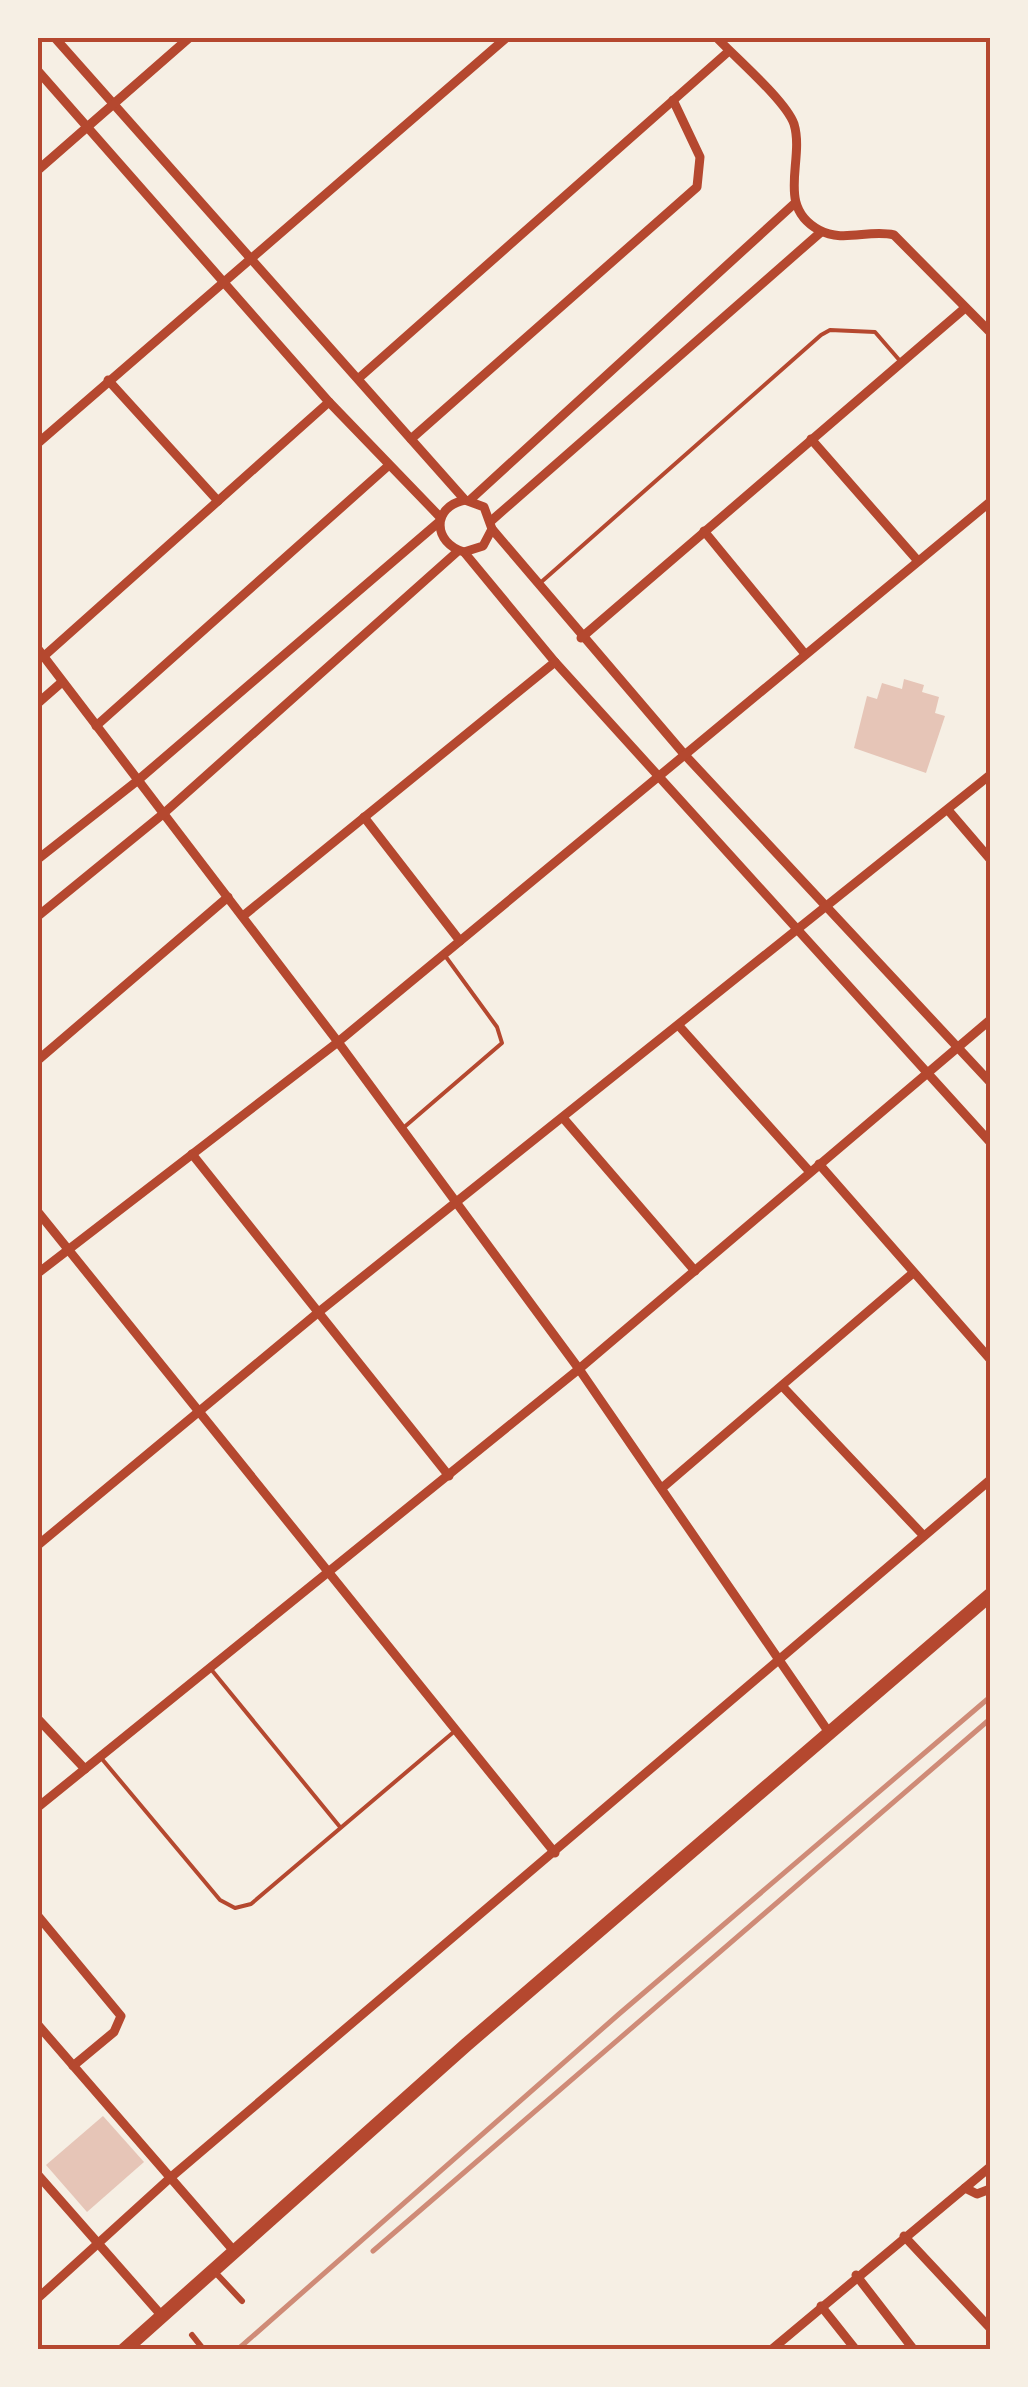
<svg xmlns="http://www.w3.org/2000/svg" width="1028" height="2387" viewBox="0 0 1028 2387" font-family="Figtree,sans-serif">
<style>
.building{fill:#e6c5b7}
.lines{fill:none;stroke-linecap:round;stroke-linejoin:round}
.service{stroke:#b5482f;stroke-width:4}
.pedestrian{stroke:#b5482f;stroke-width:6}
.minor{stroke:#b5482f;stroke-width:9}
.primary{stroke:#b5482f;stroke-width:14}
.rail{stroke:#cf8b77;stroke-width:5}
.neatline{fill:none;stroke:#b5482f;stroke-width:4}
</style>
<rect width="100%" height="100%" fill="#f6efe4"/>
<g class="building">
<polygon points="904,679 924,685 922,692 939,697 935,713 945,716 926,773 854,748 867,696 877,699 882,683 902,689"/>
<polygon points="103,2116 144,2162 87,2212 46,2165"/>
</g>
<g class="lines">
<g class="service">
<polyline points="539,584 821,335 830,330 875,332 901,362"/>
<polyline points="402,1129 502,1043 497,1027 446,957"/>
<polyline points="210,1668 340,1827"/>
<polyline points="102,1759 220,1900 235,1908 251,1904 456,1730"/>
</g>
<g class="pedestrian">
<polyline points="214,2271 242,2301"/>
<polyline points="192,2335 204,2350"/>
</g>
<g class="minor">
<polyline points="55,38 465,500 484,507 492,529 684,754 990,1082"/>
<path d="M 717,38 C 736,58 786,101 794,124 C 805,161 775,206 819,230 C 843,243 869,229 894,235 L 990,332"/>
<polyline points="38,71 329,402 440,517"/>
<polyline points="38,170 189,38"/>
<polyline points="359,378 729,51"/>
<polyline points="108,380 218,501"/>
<polyline points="411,439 697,187 700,157 673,100"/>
<polyline points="811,439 918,561"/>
<polyline points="38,443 506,38"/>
<path d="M 465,500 C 431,507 433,543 464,552 L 555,662 L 990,1142"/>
<polyline points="470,500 795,203"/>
<polyline points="491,521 821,232"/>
<polyline points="704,531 805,654"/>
<polyline points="464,552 483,546 492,529"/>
<polyline points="581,638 965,308"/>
<polyline points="38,649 338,1042 579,1369 830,1734"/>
<polyline points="43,657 329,402"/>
<polyline points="38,703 62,682"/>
<polyline points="96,726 388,466"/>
<polyline points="948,810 990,859"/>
<polyline points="364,817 460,941"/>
<polyline points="38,859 137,781 439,522"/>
<polyline points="38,916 163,814 458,551"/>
<polyline points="243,916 555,662"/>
<polyline points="680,1027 810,1172"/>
<polyline points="38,1060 228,897"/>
<polyline points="564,1119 695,1271"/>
<polyline points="192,1154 449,1476"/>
<polyline points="819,1164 990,1359"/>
<polyline points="38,1212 555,1853"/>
<polyline points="38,1273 338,1042 990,502"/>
<polyline points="784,1388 923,1535"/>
<polyline points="662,1488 913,1273"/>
<polyline points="38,1545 320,1311 990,775"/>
<polyline points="38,1719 85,1769"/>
<polyline points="38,1807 579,1369 990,1020"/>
<polyline points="38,1916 121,2016 114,2032 73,2066"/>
<polyline points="38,2025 234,2251"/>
<polyline points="38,2175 162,2316"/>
<polyline points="965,2188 977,2194 990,2189"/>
<polyline points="904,2236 990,2328"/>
<polyline points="856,2275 914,2350"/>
<polyline points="38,2298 170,2178 990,1480"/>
<polyline points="821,2306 856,2350"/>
<polyline points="771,2350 990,2167"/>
</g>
<polyline class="primary" points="124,2350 466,2045 990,1595"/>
<g class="rail">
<polyline points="373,2251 990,1719"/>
<polyline points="237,2350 619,2014 990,1697"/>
</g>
</g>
<rect width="1028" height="2387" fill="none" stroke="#f6efe4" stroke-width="80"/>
<rect x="40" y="40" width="948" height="2307" class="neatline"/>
</svg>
